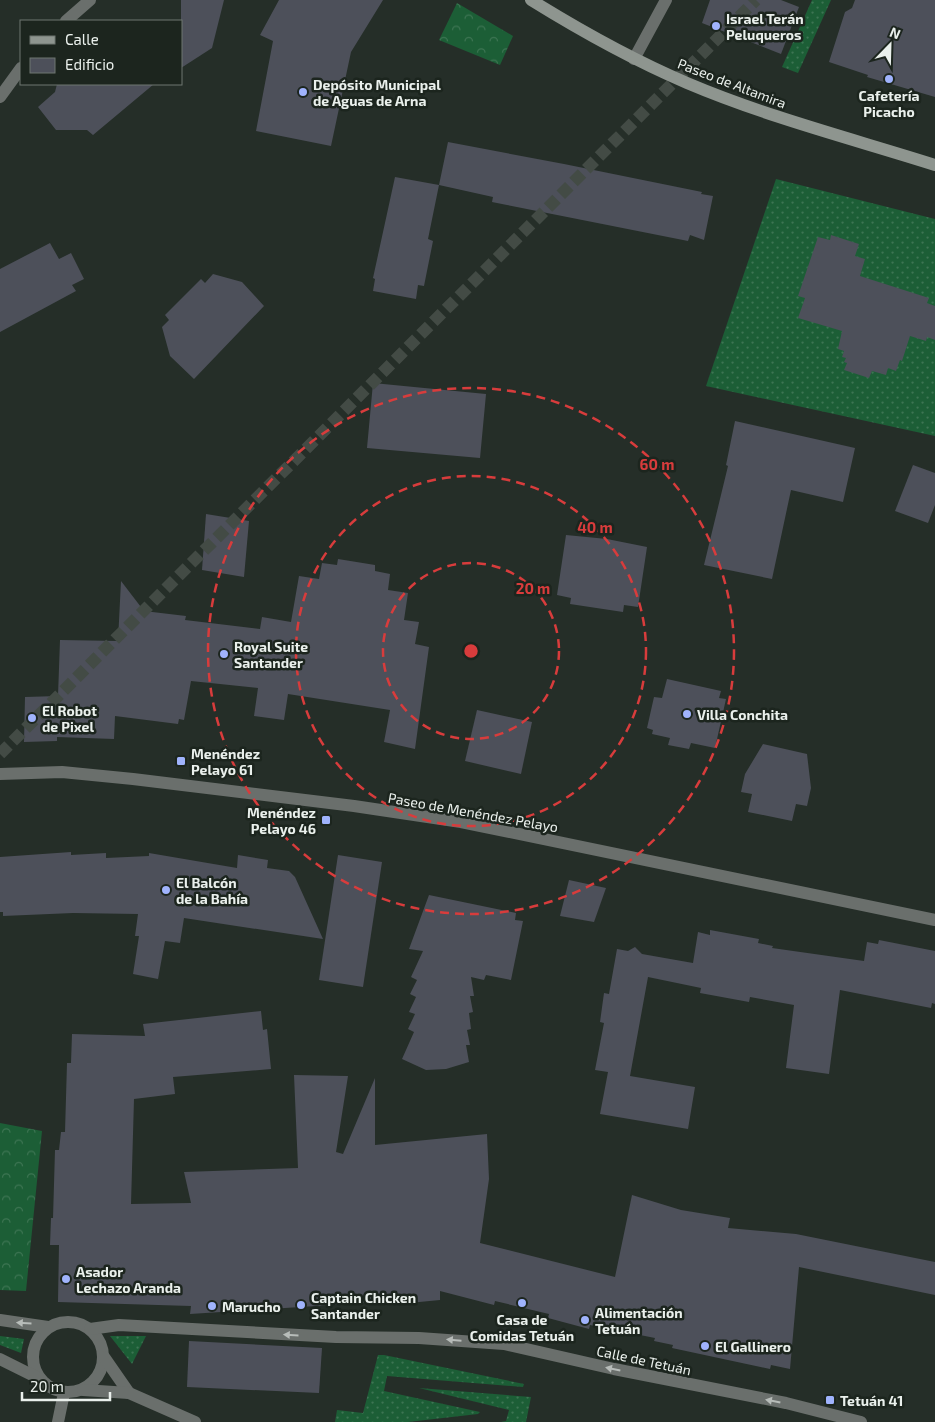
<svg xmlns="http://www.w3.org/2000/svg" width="935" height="1422" viewBox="0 0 935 1422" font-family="'Exo 2',sans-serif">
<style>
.grass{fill:url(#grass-dots)}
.forest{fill:url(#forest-crowns)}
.building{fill:#4d505a}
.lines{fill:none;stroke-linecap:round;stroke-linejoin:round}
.primary-tunnel{stroke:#434b45;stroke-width:12;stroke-dasharray:12 6;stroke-linecap:butt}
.service{stroke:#6a6f6c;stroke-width:12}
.minor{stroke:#6a6f6c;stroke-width:12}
.secondary{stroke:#8e958f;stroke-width:12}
.oneway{fill:#b7bcb9}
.ring{fill:none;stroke:#d83c3c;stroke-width:2.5;stroke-dasharray:9 6}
.poi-dot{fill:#a0b3fd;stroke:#1c251e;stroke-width:2}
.labels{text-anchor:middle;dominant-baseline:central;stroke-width:5;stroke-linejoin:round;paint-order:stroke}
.poi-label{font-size:14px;font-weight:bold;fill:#eaf0ec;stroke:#1c251e;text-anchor:start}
.street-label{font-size:14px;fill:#eaf0ec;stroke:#1c251e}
.centre{fill:#d83c3c;stroke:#1c251e;stroke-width:2.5}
.ring-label{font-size:15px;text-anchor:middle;font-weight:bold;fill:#d83c3c;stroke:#1c251e;stroke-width:5;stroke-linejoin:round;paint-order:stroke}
</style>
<defs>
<pattern id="grass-dots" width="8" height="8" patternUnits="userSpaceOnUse" patternTransform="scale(1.25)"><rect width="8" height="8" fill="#1c5e36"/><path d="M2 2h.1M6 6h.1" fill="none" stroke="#3d7553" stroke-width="1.8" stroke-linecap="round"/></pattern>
<pattern id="forest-crowns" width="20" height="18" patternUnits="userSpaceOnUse" patternTransform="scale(1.25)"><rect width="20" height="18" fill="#1c5e36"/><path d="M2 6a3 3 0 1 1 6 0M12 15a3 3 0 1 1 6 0" fill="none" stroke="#3d7553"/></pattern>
</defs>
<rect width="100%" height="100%" fill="#252e28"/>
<g class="grass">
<polygon points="812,0 831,0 798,73 782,67"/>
<polygon points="776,179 935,219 935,436 706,386"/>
<polygon points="0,1336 24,1339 21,1353 0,1345"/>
<polygon points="110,1336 146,1336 132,1364"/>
<polygon points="378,1355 384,1355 524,1384 523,1387 387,1376 384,1391 480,1412 478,1414 408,1422 335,1422 337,1410 363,1413"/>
<polygon points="419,1388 531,1397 526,1422 501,1422 506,1421 509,1410"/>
</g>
<g class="forest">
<polygon points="457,3 513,36 500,65 439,40"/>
<polygon points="0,1123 42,1131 26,1291 0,1290"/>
</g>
<g class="building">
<polygon points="181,0 224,0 212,48 181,68"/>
<polygon points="279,0 383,0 351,52 331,146 256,131 273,41 260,35"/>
<polygon points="710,0 781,0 799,7 781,54 702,23"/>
<polygon points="855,0 935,0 935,97 867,77 868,75 829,62 845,12 852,8"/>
<polygon points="57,84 154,84 93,135 87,130 56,130 38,107 55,92"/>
<polygon points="448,142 564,164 702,192 701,194 713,196 704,240 690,235 688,241 507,205 492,202 493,197 439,185"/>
<polygon points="395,177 439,185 428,239 433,241 424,286 418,285 416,299 373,291 375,279 373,278"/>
<polygon points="831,235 859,244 855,256 865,259 860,276 929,298 927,303 935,306 935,340 927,337 926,341 910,336 902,361 900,360 896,371 888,368 886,375 872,371 869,378 844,370 847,363 844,362 846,358 842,357 844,351 838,349 842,331 798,318 805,298 798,296 818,237 830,240"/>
<polygon points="50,243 59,259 71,253 84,279 72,285 76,291 0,332 0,269"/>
<polygon points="213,274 242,282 264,306 194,379 170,356 162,327 169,320 165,315 201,279 205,283"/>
<polygon points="373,383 486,394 480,458 367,448"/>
<polygon points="735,421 855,448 843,502 791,490 772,579 704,565 728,466 726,465"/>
<polygon points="913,465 935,473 935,505 928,523 895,511"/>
<polygon points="206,514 249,521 244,577 202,570"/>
<polygon points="566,535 607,539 647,547 638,607 624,605 623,612 570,604 571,598 557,595"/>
<polygon points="338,559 375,565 375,571 390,574 388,590 408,593 404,620 419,622 415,644 429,647 415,749 384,742 390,710 288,694 284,720 254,716 258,688 191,681 184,720 179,719 178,724 115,716 114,739 57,737 57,741 24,742 25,697 58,696 60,640 118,641 121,581 144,611 186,616 185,620 260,629 262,617 291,622 299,576 319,579 322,563 337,565"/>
<polygon points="667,679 721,691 719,698 726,699 715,748 691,743 689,749 668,745 670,738 652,734 653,730 647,728 654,697 662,698"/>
<polygon points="477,710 532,722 521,774 465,761"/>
<polygon points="763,744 807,754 811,788 807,806 796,804 792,821 748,812 752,794 741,792 745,774"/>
<polygon points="71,852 71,855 106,853 106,858 149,856 149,853 237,868 238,855 268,860 267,868 289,871 295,877 323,939 184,918 180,943 165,941 158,979 133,974 139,936 135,936 138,914 73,913 3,916 3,912 0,912 0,857"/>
<polygon points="338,855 382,862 363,987 319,980"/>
<polygon points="569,880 606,888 594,922 560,916"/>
<polygon points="429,895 516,913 515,920 523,921 511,980 486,975 484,980 471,977 474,996 470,996 473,1012 469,1013 471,1029 467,1030 470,1045 466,1045 469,1062 446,1069 426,1070 402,1059 414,1032 408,1029 415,1014 409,1012 416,997 410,994 417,980 411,977 423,951 409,949"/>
<polygon points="710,930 759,939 758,943 773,946 772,948 864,961 867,942 878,944 879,940 935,951 935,1004 932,1003 931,1008 840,990 829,1074 786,1068 794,1005 750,997 749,1002 700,993 701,988 648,977 630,1076 695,1087 688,1129 600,1114 608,1072 595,1070 604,1023 600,1022 604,993 609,994 617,949 628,951 635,947 642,954 693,963 698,932 710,935"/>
<polygon points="261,1011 263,1030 267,1029 271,1069 173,1077 175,1094 134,1099 131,1204 191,1203 184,1172 298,1168 294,1075 348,1076 336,1152 343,1154 375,1078 375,1145 487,1134 489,1179 480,1243 615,1277 632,1195 681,1210 730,1218 728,1228 796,1234 935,1262 935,1295 799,1267 790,1369 771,1365 770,1369 672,1348 673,1345 654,1341 655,1338 590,1325 589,1329 548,1318 549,1314 495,1301 494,1305 440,1291 440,1300 409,1303 409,1300 190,1314 191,1306 58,1302 59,1245 50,1245 51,1218 53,1218 55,1150 59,1150 61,1132 65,1132 67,1063 71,1063 72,1034 145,1036 143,1024"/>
<polygon points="189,1341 322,1348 319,1393 187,1387"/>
</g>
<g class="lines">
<polyline class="primary-tunnel" points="0,754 756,0"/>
<polyline class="service" points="634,59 666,0"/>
<g class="minor">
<polyline points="66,21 90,0"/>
<polyline points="0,97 21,68"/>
<polyline points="0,774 62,772 133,779 354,806 461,822 935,920"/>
<polyline points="0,1320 48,1327"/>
<circle cx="68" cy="1357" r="35"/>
<polyline points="90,1329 119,1325 336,1337 419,1338 504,1344 614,1369 786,1403 861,1422"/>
<polyline points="104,1357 129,1393"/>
<polyline points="0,1359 38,1378"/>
<polyline points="83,1390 129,1393 195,1422"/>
<polyline points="58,1422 64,1393"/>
</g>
<path class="secondary" d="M 531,0 C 581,31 633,60 687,83 C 767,117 853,139 935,165"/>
</g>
<defs><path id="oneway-solid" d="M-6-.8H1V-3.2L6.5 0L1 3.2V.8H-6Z" transform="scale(1.25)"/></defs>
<g class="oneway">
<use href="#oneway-solid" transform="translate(24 1323) rotate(-177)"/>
<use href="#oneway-solid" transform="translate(291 1335) rotate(-177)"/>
<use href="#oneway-solid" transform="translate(454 1340) rotate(-175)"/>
<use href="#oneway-solid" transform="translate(613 1369) rotate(-168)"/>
<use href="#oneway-solid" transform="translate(773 1401) rotate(-169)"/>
</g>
<g class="ring">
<circle cx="471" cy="651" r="88"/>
<circle cx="471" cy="651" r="175"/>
<circle cx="471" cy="651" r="263"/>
</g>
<g class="poi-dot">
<circle cx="716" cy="26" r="5"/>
<circle cx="889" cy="79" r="5"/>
<circle cx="303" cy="92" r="5"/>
<circle cx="224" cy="654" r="5"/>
<circle cx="687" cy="714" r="5"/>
<circle cx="32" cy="718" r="5"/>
<rect x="176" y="756" width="10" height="10" rx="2.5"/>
<rect x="321" y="815" width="10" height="10" rx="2.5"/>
<circle cx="166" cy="890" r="5"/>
<circle cx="66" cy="1279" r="5"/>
<circle cx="522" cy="1303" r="5"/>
<circle cx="301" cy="1305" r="5"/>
<circle cx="212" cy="1306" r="5"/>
<circle cx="585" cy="1320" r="5"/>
<circle cx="705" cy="1346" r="5"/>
<rect x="825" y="1395" width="10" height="10" rx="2.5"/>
</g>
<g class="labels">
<g class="poi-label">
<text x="726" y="18">Israel Terán<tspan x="726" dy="16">Peluqueros</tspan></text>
<text x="313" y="84">Depósito Municipal<tspan x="313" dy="16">de Aguas de Arna</tspan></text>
<text x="889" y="95" text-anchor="middle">Cafetería<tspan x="889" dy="16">Picacho</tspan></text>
<text x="234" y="646">Royal Suite<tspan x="234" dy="16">Santander</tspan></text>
<text x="42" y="710">El Robot<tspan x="42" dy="16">de Pixel</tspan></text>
<text x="697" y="714">Villa Conchita</text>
<text x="191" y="753">Menéndez<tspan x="191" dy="16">Pelayo 61</tspan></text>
<text x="316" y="812" text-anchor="end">Menéndez<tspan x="316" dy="16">Pelayo 46</tspan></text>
<text x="176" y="882">El Balcón<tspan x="176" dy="16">de la Bahía</tspan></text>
<text x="76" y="1271">Asador<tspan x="76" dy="16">Lechazo Aranda</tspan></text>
<text x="311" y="1297">Captain Chicken<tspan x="311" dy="16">Santander</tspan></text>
<text x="222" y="1306">Marucho</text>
<text x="595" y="1312">Alimentación<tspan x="595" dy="16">Tetuán</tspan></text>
<text x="522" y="1319" text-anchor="middle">Casa de<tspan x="522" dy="16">Comidas Tetuán</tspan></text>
<text x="715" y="1346">El Gallinero</text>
<text x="840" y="1400">Tetuán 41</text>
</g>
<g class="street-label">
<text transform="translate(732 83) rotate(21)">Paseo de Altamira</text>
<text transform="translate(473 812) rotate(10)">Paseo de Menéndez Pelayo</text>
<text transform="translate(644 1360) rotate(12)">Calle de Tetuán</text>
</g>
</g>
<circle cx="471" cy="651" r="8" class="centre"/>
<g class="ring-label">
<text x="657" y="470">60 m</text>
<text x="595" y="533">40 m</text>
<text x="533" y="594">20 m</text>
</g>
<rect x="20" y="20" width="162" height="65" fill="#1c251e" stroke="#6e7670"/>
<rect x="30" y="36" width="25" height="8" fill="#8e958f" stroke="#6e7670"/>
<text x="65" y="45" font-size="15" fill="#eaf0ec">Calle</text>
<rect x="30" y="58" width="25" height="15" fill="#4d505a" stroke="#6e7670"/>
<text x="65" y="70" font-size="15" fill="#eaf0ec">Edificio</text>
<g transform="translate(890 45) rotate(23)" stroke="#1c251e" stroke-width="4" paint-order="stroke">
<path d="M0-4L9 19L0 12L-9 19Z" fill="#eaf0ec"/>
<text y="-8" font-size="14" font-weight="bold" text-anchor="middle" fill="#eaf0ec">N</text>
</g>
<path d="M22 1392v8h88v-8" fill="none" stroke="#eaf0ec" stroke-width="2.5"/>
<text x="30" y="1392" font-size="15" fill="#eaf0ec" stroke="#1c251e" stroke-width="4" paint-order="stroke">20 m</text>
</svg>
